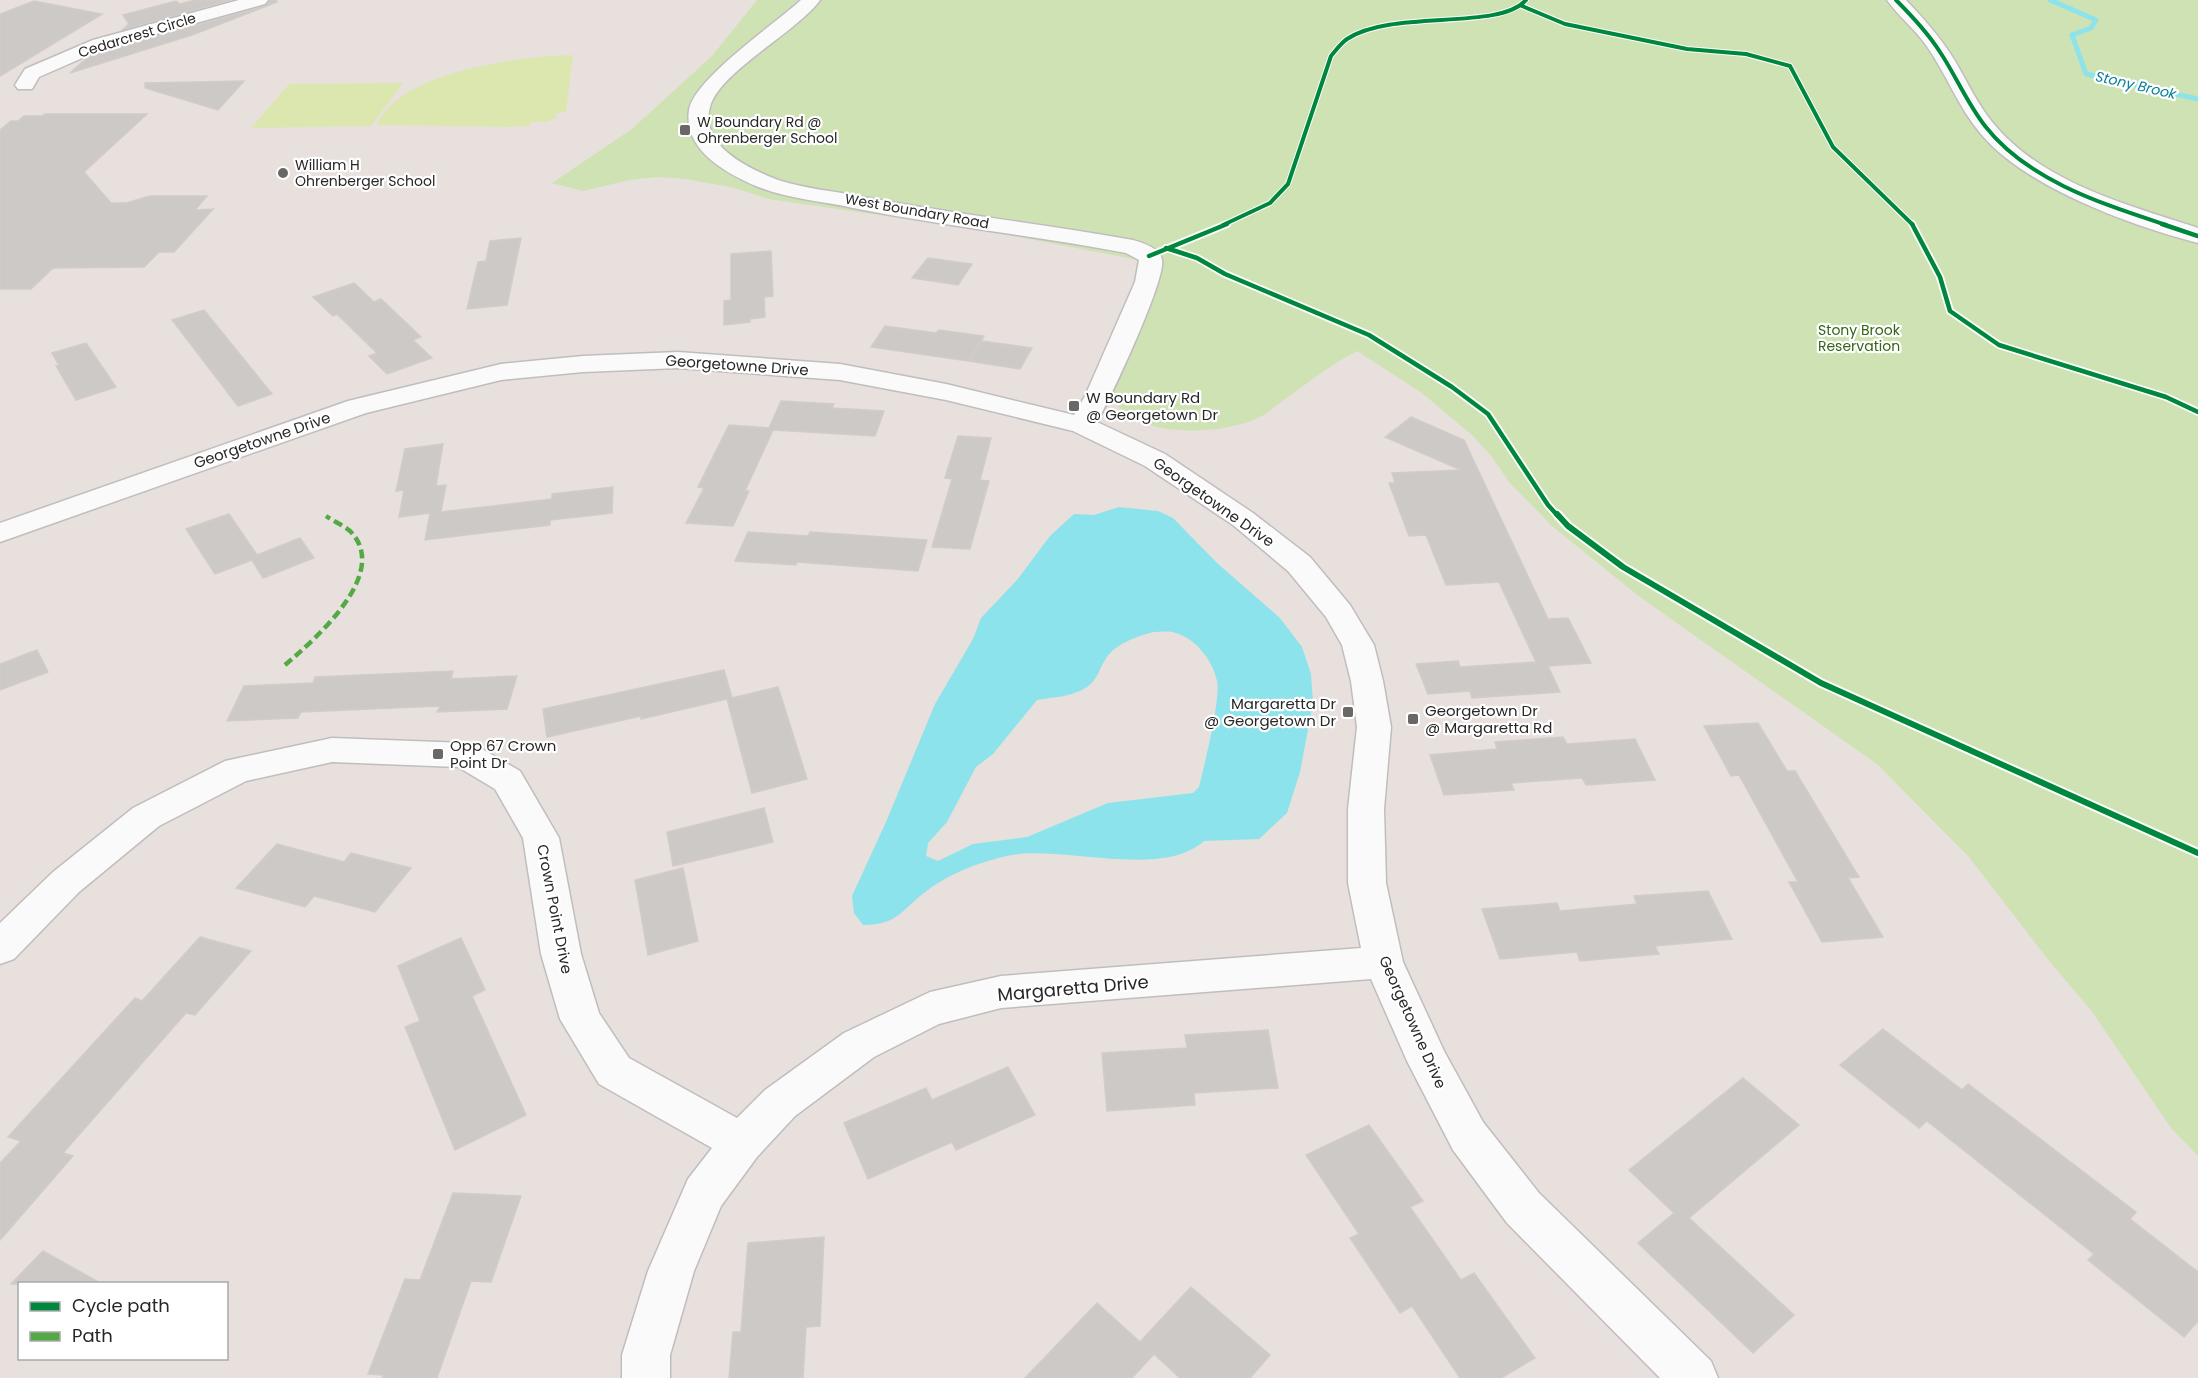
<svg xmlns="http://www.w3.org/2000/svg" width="2198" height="1378" viewBox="0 0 2198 1378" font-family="Poppins,sans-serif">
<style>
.green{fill:#cfe2b3}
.pitch{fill:#dce7b0}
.water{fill:#8ce3eb;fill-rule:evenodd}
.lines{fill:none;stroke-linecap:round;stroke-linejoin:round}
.stream{stroke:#8ce3eb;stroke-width:5}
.building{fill:#cdc9c6;stroke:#d2ccc8;stroke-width:1.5}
.minor-casing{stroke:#c0bdbe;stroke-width:3}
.secondary-casing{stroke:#c0bdbe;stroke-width:3}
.minor{fill:#fbfafa;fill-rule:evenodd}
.secondary{fill:#fbfafa;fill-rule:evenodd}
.quiet{stroke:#53aa44;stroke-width:4.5;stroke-dasharray:9 4.5;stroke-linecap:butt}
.cycleway-far2-casing{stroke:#fff;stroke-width:6}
.cycleway-far1-casing{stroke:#fff;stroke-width:8}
.cycleway-casing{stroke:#fff;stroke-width:10}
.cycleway-far2{stroke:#00873e;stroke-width:4}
.cycleway-far1{stroke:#00873e;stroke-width:4.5}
.cycleway{stroke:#00873e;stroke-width:6}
.poi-dot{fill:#6a6866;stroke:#fff;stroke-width:2}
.labels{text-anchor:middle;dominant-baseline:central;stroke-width:4.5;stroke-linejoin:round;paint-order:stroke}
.far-street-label{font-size:14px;fill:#272727;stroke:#fff}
.far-water-label{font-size:14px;font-style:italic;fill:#08809a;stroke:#fff}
.far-poi-label{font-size:14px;fill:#272727;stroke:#fff;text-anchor:start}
.far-park-label{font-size:14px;fill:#336516;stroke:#fff}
.street-label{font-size:15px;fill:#272727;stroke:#fff}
.poi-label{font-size:15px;fill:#272727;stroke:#fff;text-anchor:start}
.near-street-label{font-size:18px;fill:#272727;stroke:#fff}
</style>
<rect width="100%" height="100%" fill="#e7e0dc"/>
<path class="green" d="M 757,0 L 2198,0 L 2198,1156 L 2171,1128 L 2091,1010 L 2050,962 L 1969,857 L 1877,764 L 1640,597 L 1552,526 L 1510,483 L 1492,457 L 1473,436 L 1422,393 L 1357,351 C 1332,364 1310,381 1288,397 C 1279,403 1271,411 1262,416 C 1226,435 1141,440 1115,402 C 1112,397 1111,390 1109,385 L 1154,263 L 982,230 L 769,199 L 731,187 L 685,179 L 657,177 L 629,180 L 583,191 L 552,183 L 632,129 L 712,56 Z"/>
<g class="pitch">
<path d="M 573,55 L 566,112 L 557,113 L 556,118 L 546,122 L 531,122 L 529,126 L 508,127 L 377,125 C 400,71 522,56 573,55 Z"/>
<polygon points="403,83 371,126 251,128 289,84"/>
</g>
<path class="water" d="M 1119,507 L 1158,511 L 1173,518 L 1217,563 L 1280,618 L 1302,647 L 1311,674 L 1313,703 L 1300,772 L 1287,813 L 1259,839 L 1204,841 C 1161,879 1066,846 1012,855 C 985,860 950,873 928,890 C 902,908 900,925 863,925 L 854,913 L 852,896 L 886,822 L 935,704 L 973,639 L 981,618 L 1017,580 L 1050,536 L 1074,514 L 1094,515 ZM 1153,632 C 1159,632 1166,631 1172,632 C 1194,636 1213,660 1217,681 C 1221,699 1204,767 1199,787 L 1193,793 L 1108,803 L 1027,837 L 973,844 L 938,861 L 926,856 L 928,843 L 947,822 L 976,767 L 993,754 L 1037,700 C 1054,697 1072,697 1087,687 C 1098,679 1098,671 1105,660 C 1114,644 1136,637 1153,632 Z"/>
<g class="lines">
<polyline class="stream" points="2050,0 2096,20 2091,28 2072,35 2086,74 2198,99"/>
</g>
<g class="building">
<polygon points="195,0 230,0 122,30 129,24 123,15 176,1 180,4"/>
<polygon points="270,0 276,0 277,2 192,35 70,73 87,58 106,50 266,6"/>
<polygon points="34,1 102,14 0,76 0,14"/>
<polygon points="244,81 218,110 145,88 145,83"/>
<polygon points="45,114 147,114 84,172 111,203 126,203 150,196 207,196 195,210 213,209 174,252 159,252 144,267 53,268 31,289 0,289 0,130 11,121 18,121 24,116 42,116"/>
<polygon points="521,238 507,305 467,309 478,262 486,261 490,241"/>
<polygon points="771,251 773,296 764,297 765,317 750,319 750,322 724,325 724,301 731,300 731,254"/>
<polygon points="928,258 972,264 958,285 912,278"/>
<polygon points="354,283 374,302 381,299 421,337 413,340 432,358 387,374 369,356 377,353 337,314 333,316 313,297"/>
<polygon points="204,310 272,394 238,406 172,320"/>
<polygon points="885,326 936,333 939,330 984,336 968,361 871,347"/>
<polygon points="982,341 1032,348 1020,369 968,361"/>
<polygon points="86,343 116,387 76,400 56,366 59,365 52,353"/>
<polygon points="781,401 834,404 832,408 884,411 875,436 773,430 745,491 749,491 733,526 686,523 704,488 698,487 729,425 769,428"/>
<polygon points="1411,417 1464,440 1548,619 1568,618 1591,663 1548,666 1560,692 1472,698 1470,691 1428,694 1416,664 1458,661 1460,667 1536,662 1499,582 1446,585 1426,535 1409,536 1389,483 1395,483 1392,473 1461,470 1385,437"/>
<polygon points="958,436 991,438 980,480 989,481 970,549 932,547 952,479 945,478"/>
<polygon points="443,444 436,486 446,485 441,512 552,499 552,494 613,487 612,513 550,520 550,525 425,540 430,513 399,517 404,490 396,491 405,449"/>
<polygon points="229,514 257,555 300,538 314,558 263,578 252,560 215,574 186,529"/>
<polygon points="748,532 808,536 810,532 927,540 918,571 797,562 796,565 735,561"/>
<polygon points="37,650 48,672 0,690 0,664"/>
<polygon points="724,670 732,698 778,687 807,779 752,793 727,699 641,719 641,716 547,737 543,709"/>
<polygon points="453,671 451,679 517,676 507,709 437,712 440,706 301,712 298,718 227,721 244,686 313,683 315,677"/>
<polygon points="1758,723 1787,771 1795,771 1859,877 1848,878 1883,937 1822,942 1789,882 1798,882 1739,775 1731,776 1704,726"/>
<polygon points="1563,737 1567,744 1635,739 1655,780 1586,785 1582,778 1511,783 1514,790 1444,795 1430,755 1497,749 1495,742"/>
<polygon points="764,808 773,842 673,866 667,832"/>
<polygon points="277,844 344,862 351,853 411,868 375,912 314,896 305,907 236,888"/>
<polygon points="683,868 698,941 648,955 635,880"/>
<polygon points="1708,891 1732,939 1655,946 1659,954 1580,961 1577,952 1500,959 1482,909 1557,903 1560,911 1637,904 1634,896"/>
<polygon points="200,937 251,951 195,1015 186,1013 63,1153 73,1156 0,1240 0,1163 21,1141 8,1137 135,998 142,1001"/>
<polygon points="461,938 485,990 472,996 526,1115 455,1150 405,1027 420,1021 398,966"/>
<polygon points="1883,1029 1962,1090 1968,1084 2136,1212 2130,1219 2198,1272 2198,1321 2184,1337 2088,1260 2094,1254 1927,1121 1919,1128 1840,1065"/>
<polygon points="1268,1030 1278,1088 1194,1093 1195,1105 1107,1111 1102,1053 1187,1048 1185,1035"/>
<polygon points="1008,1067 1035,1115 956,1150 952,1142 868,1179 844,1123 926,1088 932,1100"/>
<polygon points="1743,1078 1799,1125 1689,1218 1794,1315 1753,1353 1638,1243 1674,1213 1629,1170"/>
<polygon points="1369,1125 1423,1201 1410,1207 1461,1280 1474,1273 1535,1358 1501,1378 1460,1378 1412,1306 1400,1313 1350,1238 1359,1234 1306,1155"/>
<polygon points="453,1193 521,1196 491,1282 471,1281 437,1378 382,1378 384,1375 368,1374 405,1279 420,1280"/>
<polygon points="824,1237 820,1326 806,1327 803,1378 729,1378 733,1332 741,1332 748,1243"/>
<polygon points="43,1251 102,1284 11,1284"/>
<polygon points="1191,1287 1270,1355 1250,1378 1180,1378 1154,1354 1132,1378 1025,1378 1097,1303 1140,1342"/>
</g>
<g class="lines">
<defs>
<g id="minor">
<polygon points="239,0 268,0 265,4 105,48 39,77 32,89 18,89 15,85 25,69 93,40"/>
<path d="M 801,0 L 820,0 C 797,32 719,72 710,107 C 699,146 750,169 778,180 C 805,189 835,191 863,197 C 953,214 1043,224 1133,240 C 1143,243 1160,248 1162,260 C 1166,280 1110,399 1097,422 L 1165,454 L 1253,513 L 1310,557 L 1350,605 L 1374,645 L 1383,681 L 1391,727 L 1384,809 L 1386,883 L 1403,962 L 1444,1051 L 1483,1122 L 1539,1193 L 1711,1361 L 1718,1378 L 1660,1378 L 1507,1223 L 1453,1150 L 1407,1061 L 1371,979 L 1001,1008 L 939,1024 L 874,1057 L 795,1116 L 757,1157 L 721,1206 L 694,1271 L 670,1355 L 670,1378 L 622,1378 L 622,1355 L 648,1271 L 688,1179 L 712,1148 L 599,1084 L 560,1019 L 541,954 L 523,838 L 495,789 L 458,767 L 332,762 L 246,781 L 159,826 L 79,892 L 14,959 L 0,964 L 0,923 L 53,872 L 133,808 L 225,761 L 332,738 L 465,743 L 477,746 L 520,771 L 559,838 L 581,954 L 599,1013 L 629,1058 L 737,1118 L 765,1090 L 844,1033 L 930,992 L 1001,976 L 1361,948 L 1348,883 L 1348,809 L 1357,727 L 1351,681 L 1342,645 L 1326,617 L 1288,571 L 1233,525 L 1145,466 L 1073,431 L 946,400 L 840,380 L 678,368 L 583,372 L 501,380 L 366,413 L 0,542 L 0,523 L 348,401 L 501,364 L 583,356 L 678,352 L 840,364 L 946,384 L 1074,415 L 1085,396 L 1135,282 L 1139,260 L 1126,253 C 1036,236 944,226 853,208 C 821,201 787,199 756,186 C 726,173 683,150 689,110 C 694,79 776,23 801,0 Z"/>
</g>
<path id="secondary" d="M 1887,0 L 1906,0 C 1924,19 1941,38 1955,61 C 1967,81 1977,104 1993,123 C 2042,183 2128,205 2198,228 L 2198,243 C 2131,226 2025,187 1981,134 C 1958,107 1946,73 1926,45 C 1915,29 1898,16 1887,0 Z"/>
</defs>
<use href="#minor" class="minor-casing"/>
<use href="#secondary" class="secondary-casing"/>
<use href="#minor" class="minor"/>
<use href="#secondary" class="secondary"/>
<path class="quiet" d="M 285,665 C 314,640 392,573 350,531 C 343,525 333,521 326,516"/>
<defs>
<g id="cycleway-far2">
<path d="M 1896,0 C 1912,16 1928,33 1940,52 C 1956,76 1967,103 1985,126 C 2028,181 2103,204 2166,225"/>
<polyline points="1522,6 1565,24 1687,49 1746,54 1790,66 1833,147 1913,225"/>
<path d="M 1223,225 L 1270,203 L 1288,184 L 1331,56 C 1336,50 1341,43 1347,39 C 1392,9 1499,31 1526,0"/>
</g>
<g id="cycleway-far1">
<polyline points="1912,224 1940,277 1950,311 1999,345 2166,397 2198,412"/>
<polyline points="2162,224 2198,236"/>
<polyline points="1166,248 1197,258 1225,274 1369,335 1452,387 1488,414 1548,505 1558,516"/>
<polyline points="1149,256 1227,224"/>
</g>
<polyline id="cycleway" points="1557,514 1568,526 1623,567 1821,683 2198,853"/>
</defs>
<use href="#cycleway-far2" class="cycleway-far2-casing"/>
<use href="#cycleway-far1" class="cycleway-far1-casing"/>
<use href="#cycleway" class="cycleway-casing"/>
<use href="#cycleway-far2" class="cycleway-far2"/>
<use href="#cycleway-far1" class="cycleway-far1"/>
<use href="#cycleway" class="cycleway"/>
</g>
<g class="poi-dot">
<rect x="679" y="124" width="12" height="12" rx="3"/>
<circle cx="283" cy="173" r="6"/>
<rect x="1068" y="400" width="12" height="12" rx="3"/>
<rect x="1342" y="706" width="12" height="12" rx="3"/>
<rect x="1407" y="713" width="12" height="12" rx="3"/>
<rect x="432" y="748" width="12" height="12" rx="3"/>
</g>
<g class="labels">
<g class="far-street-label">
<text transform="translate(137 35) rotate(-17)">Cedarcrest Circle</text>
<text transform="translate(917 211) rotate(10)">West Boundary Road</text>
</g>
<g class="far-water-label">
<text transform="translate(2136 85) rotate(13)">Stony Brook</text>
</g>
<g class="far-poi-label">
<text x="697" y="122">W Boundary Rd @<tspan x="697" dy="16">Ohrenberger School</tspan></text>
<text x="295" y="165">William H<tspan x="295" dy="16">Ohrenberger School</tspan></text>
</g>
<g class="far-park-label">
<text x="1859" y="330">Stony Brook<tspan x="1859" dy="16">Reservation</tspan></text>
</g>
<g class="street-label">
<text transform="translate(737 365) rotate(4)">Georgetowne Drive</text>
<text transform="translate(262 440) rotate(-19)">Georgetowne Drive</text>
<text transform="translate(1214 502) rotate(35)">Georgetowne Drive</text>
<text transform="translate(555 909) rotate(79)">Crown Point Drive</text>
<text transform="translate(1413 1022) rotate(66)">Georgetowne Drive</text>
</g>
<g class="poi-label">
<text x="1086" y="397">W Boundary Rd<tspan x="1086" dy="17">@ Georgetown Dr</tspan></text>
<text x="1336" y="703" text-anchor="end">Margaretta Dr<tspan x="1336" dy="17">@ Georgetown Dr</tspan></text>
<text x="1425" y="710">Georgetown Dr<tspan x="1425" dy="17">@ Margaretta Rd</tspan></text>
<text x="450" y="745">Opp 67 Crown<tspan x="450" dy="17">Point Dr</tspan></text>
</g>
<g class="near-street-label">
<text transform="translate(1073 988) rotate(-5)">Margaretta Drive</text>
</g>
</g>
<rect x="18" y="1282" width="210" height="78" fill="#ffffff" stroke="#a9a9a9" stroke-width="1.5"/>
<rect x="30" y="1302" width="30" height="9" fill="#00873e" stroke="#a9a9a9" stroke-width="1.5"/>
<text x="72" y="1312" font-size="18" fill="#272727">Cycle path</text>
<rect x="30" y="1332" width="30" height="9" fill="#53aa44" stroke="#a9a9a9" stroke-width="1.5"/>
<text x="72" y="1342" font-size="18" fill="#272727">Path</text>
</svg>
